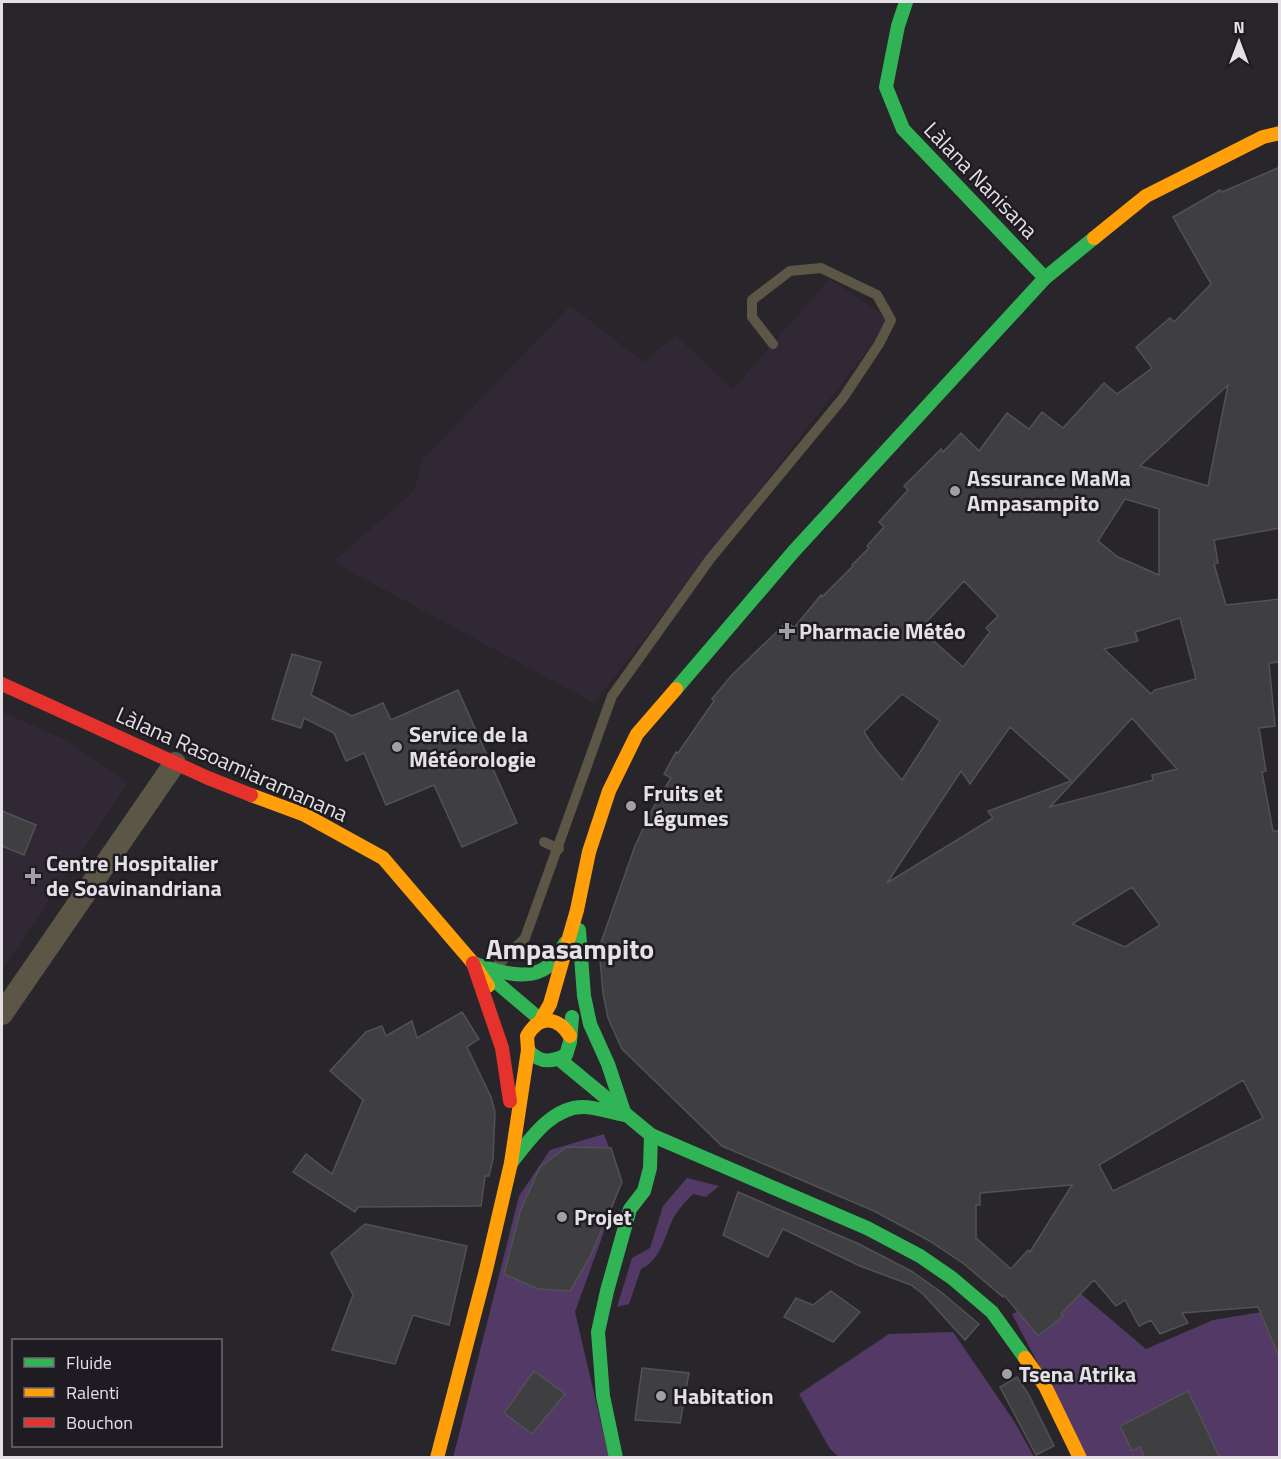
<svg xmlns="http://www.w3.org/2000/svg" width="1281" height="1459" viewBox="0 0 1281 1459" font-family="'Titillium Web',sans-serif">
<style>
.built{fill:#302935}
.green{fill:#523966}
.building{fill:#3f3e41;stroke:#525154;stroke-width:1.5;fill-rule:evenodd}
.lines{fill:none;stroke-linecap:round;stroke-linejoin:round}
.lane{stroke:#5b5645;stroke-width:10}
.street{stroke:#5b5645;stroke-width:22}
.fast{stroke:#30b455;stroke-width:14}
.slow{stroke:#ff9f0a;stroke-width:14}
.jam{stroke:#e5322d;stroke-width:14}
.poi-dot{fill:#a2a0a4;stroke:#1f1b22;stroke-width:2}
.labels{text-anchor:middle;dominant-baseline:central;stroke-width:5;stroke-linejoin:round;paint-order:stroke}
.street-label{font-size:22px;fill:#e4e1e6;stroke:#1f1b22}
.poi-label{font-size:22px;font-weight:bold;fill:#e4e1e6;stroke:#1f1b22;text-anchor:start}
.district-label{font-size:28px;font-weight:bold;fill:#e4e1e6;stroke:#1f1b22}
</style>
<rect width="100%" height="100%" fill="#28262a"/>
<g class="built">
<polygon points="830,279 891,320 594,703 333,562 414,491 423,459 570,306 644,362 675,335 733,389"/>
<polygon points="2,712 68,741 127,783 2,970"/>
</g>
<g class="green">
<polygon points="604,1134 622,1182 575,1312 609,1457 453,1458 519,1196 550,1150"/>
<path d="M 687,1178 L 719,1186 L 706,1197 L 693,1194 C 686,1201 679,1208 674,1217 C 664,1236 662,1259 641,1269 L 629,1304 L 617,1307 L 632,1258 L 650,1248 L 663,1206 Z"/>
<polygon points="1074,1288 1146,1349 1213,1320 1279,1309 1279,1457 1087,1457 1012,1314"/>
<polygon points="953,1332 1014,1421 1034,1457 840,1458 830,1449 799,1394 889,1334"/>
</g>
<g class="building">
<path d="M 1280,167 L 1280,528 L 1214,540 L 1218,563 L 1214,564 L 1226,605 L 1280,599 L 1280,662 L 1269,663 L 1275,726 L 1259,728 L 1266,771 L 1262,772 L 1273,831 L 1279,831 L 1280,1359 L 1258,1307 L 1182,1313 L 1188,1323 L 1160,1334 L 1151,1320 L 1139,1326 L 1125,1300 L 1116,1306 L 1094,1280 L 1061,1314 L 1063,1316 L 1038,1336 L 1004,1295 L 1003,1297 L 964,1264 L 928,1240 L 874,1211 L 722,1146 L 622,1049 L 608,1018 L 603,993 L 599,948 L 635,846 L 653,808 L 671,778 L 664,774 L 676,752 L 678,753 L 714,701 L 712,699 L 731,676 L 788,621 L 794,628 L 821,595 L 823,596 L 853,566 L 852,565 L 869,548 L 867,546 L 884,527 L 879,522 L 908,490 L 904,486 L 941,449 L 943,452 L 961,433 L 979,451 L 1007,413 L 1029,429 L 1042,412 L 1063,428 L 1104,383 L 1117,394 L 1152,368 L 1136,347 L 1170,318 L 1174,322 L 1211,284 L 1173,217 L 1220,190 L 1222,192 ZM 1228,385 L 1208,486 L 1140,466 ZM 1125,499 L 1159,509 L 1159,575 L 1118,557 L 1098,541 ZM 964,581 L 998,616 L 986,628 L 990,632 L 963,667 L 920,629 ZM 1180,618 L 1196,679 L 1155,690 L 1151,694 L 1104,649 L 1138,641 L 1135,632 ZM 902,694 L 940,721 L 902,780 L 877,751 L 864,732 ZM 1132,718 L 1177,769 L 1152,775 L 1153,780 L 1050,807 ZM 1010,727 L 1071,781 L 988,811 L 993,818 L 887,883 L 961,771 L 970,784 ZM 1132,887 L 1160,925 L 1125,947 L 1072,924 ZM 1243,1080 L 1263,1118 L 1113,1191 L 1099,1165 ZM 1072,1185 L 1030,1252 L 1028,1250 L 1011,1269 L 976,1238 L 976,1205 L 980,1205 L 980,1193 Z"/>
<polygon points="292,654 321,662 311,695 352,716 383,703 391,720 458,690 517,823 462,847 434,785 386,805 364,753 346,761 334,733 304,718 301,728 272,719"/>
<polygon points="2,811 36,825 24,855 2,846"/>
<polygon points="462,1012 479,1039 467,1047 491,1097 495,1112 493,1159 489,1176 485,1176 481,1206 358,1207 355,1212 293,1172 306,1154 332,1174 363,1100 330,1071 366,1032 382,1026 386,1036 412,1021 417,1038"/>
<polygon points="567,1147 611,1148 622,1182 590,1257 570,1291 538,1289 504,1274 520,1212 540,1167"/>
<polygon points="738,1192 859,1244 911,1271 941,1292 979,1324 965,1340 923,1294 911,1285 860,1266 783,1229 768,1257 723,1235"/>
<polygon points="365,1224 467,1246 449,1325 413,1315 395,1364 332,1350 353,1295 331,1253"/>
<polygon points="831,1291 860,1312 833,1342 784,1317 796,1298 813,1305"/>
<polygon points="642,1368 689,1373 680,1423 635,1420"/>
<polygon points="534,1371 565,1394 532,1434 504,1413"/>
<polygon points="1017,1377 1029,1395 1054,1446 1036,1455 1000,1387"/>
<polygon points="1188,1391 1220,1458 1145,1458 1140,1447 1132,1451 1120,1426"/>
</g>
<g class="lines">
<g class="lane">
<polyline points="544,842 559,849"/>
<polyline points="496,967 525,938 612,696 710,559 843,398 879,344 891,320 877,295 821,268 790,271 752,300 752,317 773,344"/>
</g>
<polyline class="street" points="2,1014 175,763"/>
<g class="fast">
<polyline points="906,2 898,26 886,87 903,129 1045,278"/>
<polyline points="676,689 794,551 1045,278 1094,238"/>
<path d="M 473,963 C 508,975 546,988 565,943"/>
<polyline points="476,965 541,1020"/>
<path d="M 528,1050 C 539,1063 551,1063 566,1055 L 570,1042 L 572,1017"/>
<polyline points="559,1059 651,1135 867,1228 920,1256 952,1278 992,1312 1025,1358"/>
<path d="M 511,1163 C 529,1141 551,1107 583,1107 C 597,1107 611,1113 625,1115 L 608,1064 L 590,1024 L 584,996 L 579,930"/>
<polyline points="616,1458 603,1396 598,1332 607,1291 630,1209 644,1191 650,1168 651,1135"/>
</g>
<g class="slow">
<polyline points="1094,238 1146,196 1263,137 1280,133"/>
<polyline points="251,795 305,815 383,858 473,963 488,986"/>
<polyline points="541,1020 550,1004 577,910 589,852 609,791 637,734 676,689"/>
<polyline points="1025,1358 1045,1386 1080,1458"/>
<path d="M 437,1458 L 486,1270 L 511,1163 L 528,1050 L 527,1036 C 539,1015 557,1016 570,1036"/>
</g>
<g class="jam">
<polyline points="2,684 208,778 251,795"/>
<polyline points="473,963 502,1048 510,1101"/>
</g>
</g>
<g class="poi-dot">
<circle cx="955" cy="491" r="6"/>
<path d="M784 622h6v6h6v6h-6v6h-6v-6h-6v-6h6z"/>
<circle cx="397" cy="747" r="6"/>
<circle cx="631" cy="806" r="6"/>
<path d="M30 867h6v6h6v6h-6v6h-6v-6h-6v-6h6z"/>
<circle cx="562" cy="1217" r="6"/>
<circle cx="1007" cy="1374" r="6"/>
<circle cx="661" cy="1396" r="6"/>
</g>
<g class="labels">
<g class="street-label">
<text transform="translate(981 180) rotate(46)">Làlana Nanisana</text>
<text transform="translate(232 764) rotate(24)">Làlana Rasoamiaramanana</text>
</g>
<g class="poi-label">
<text x="967" y="478">Assurance MaMa<tspan x="967" dy="25">Ampasampito</tspan></text>
<text x="799" y="631">Pharmacie Météo</text>
<text x="409" y="734">Service de la<tspan x="409" dy="25">Météorologie</tspan></text>
<text x="643" y="793">Fruits et<tspan x="643" dy="25">Légumes</tspan></text>
<text x="46" y="863">Centre Hospitalier<tspan x="46" dy="25">de Soavinandriana</tspan></text>
<text x="574" y="1217">Projet</text>
<text x="1019" y="1374">Tsena Atrika</text>
<text x="673" y="1396">Habitation</text>
</g>
<g class="district-label">
<text x="570" y="948">Ampasampito</text>
</g>
</g>
<rect width="1281" height="1459" fill="none" stroke="#e4e1e6" stroke-width="6"/>
<rect x="12" y="1339" width="210" height="108" fill="#1f1b22" stroke="#6e6a70" stroke-width="1.5"/>
<rect x="24" y="1358" width="30" height="9" fill="#30b455" stroke="#6e6a70" stroke-width="1.5"/>
<text x="66" y="1369" font-size="18" fill="#e4e1e6">Fluide</text>
<rect x="24" y="1388" width="30" height="9" fill="#ff9f0a" stroke="#6e6a70" stroke-width="1.5"/>
<text x="66" y="1399" font-size="18" fill="#e4e1e6">Ralenti</text>
<rect x="24" y="1418" width="30" height="9" fill="#e5322d" stroke="#6e6a70" stroke-width="1.5"/>
<text x="66" y="1429" font-size="18" fill="#e4e1e6">Bouchon</text>
<g transform="translate(1239 42)" stroke="#1f1b22" stroke-width="4.5" paint-order="stroke">
<path d="M0-4.5L10 22L0 15L-10 22Z" fill="#e4e1e6"/>
<text y="-9" font-size="16" font-weight="bold" text-anchor="middle" fill="#e4e1e6">N</text>
</g>
</svg>
